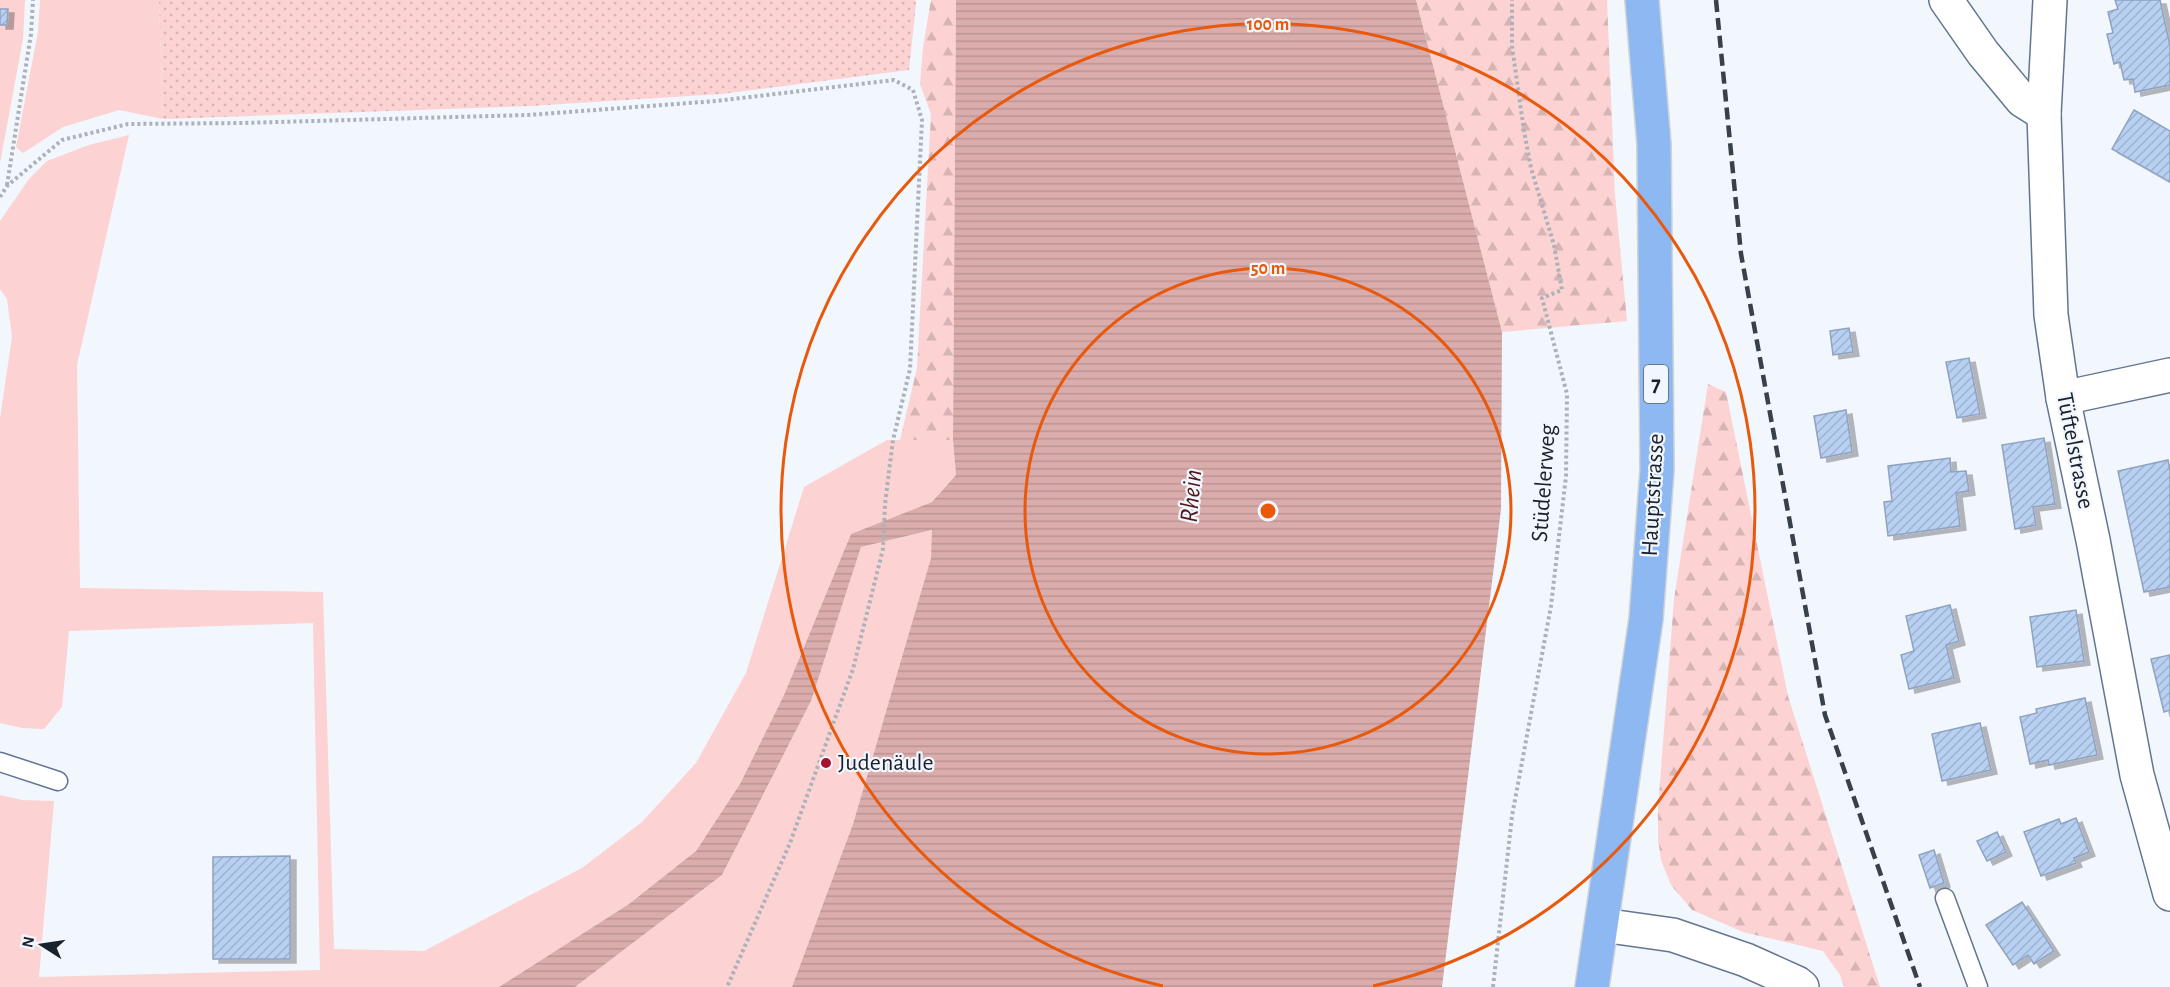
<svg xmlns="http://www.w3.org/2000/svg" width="2170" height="987" viewBox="0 0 2170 987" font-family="'Alegreya Sans',sans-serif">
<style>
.green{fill:#fcd2d2}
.forest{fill:url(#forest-firs)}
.garden{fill:url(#garden-dots)}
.water{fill:url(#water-rules)}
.building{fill:url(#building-hatch);stroke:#8fa3c0;stroke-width:1.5;filter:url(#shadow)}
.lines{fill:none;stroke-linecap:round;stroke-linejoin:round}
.lane-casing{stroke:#637691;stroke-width:21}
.street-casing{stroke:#637691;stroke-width:36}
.secondary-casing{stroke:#637691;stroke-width:36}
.primary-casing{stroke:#d1d3d5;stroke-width:36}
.path{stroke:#adb2ba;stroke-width:4;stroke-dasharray:3 3;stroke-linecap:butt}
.lane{stroke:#fff;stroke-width:18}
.street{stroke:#fff;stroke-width:33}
.secondary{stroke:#fff;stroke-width:33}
.primary{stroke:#8eb8f2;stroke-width:33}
.rail{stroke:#38404a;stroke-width:4.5;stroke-dasharray:12 6;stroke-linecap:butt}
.ring{fill:none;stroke:#e8590c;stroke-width:3}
.poi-dot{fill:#a81030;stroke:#f2f6fd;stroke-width:2}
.labels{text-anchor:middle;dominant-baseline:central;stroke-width:4.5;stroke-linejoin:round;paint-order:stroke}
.shield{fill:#f2f6fd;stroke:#5a616b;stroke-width:1.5}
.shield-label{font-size:22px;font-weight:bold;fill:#19212c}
.street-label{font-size:24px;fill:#19212c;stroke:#f2f6fd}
.poi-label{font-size:24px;fill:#19212c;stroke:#f2f6fd;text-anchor:start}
.water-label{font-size:26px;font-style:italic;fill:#50181c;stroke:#f2f6fd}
.centre{fill:#e8590c;stroke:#f2f6fd;stroke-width:3}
.ring-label{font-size:18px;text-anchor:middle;font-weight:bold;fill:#e8590c;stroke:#f2f6fd;stroke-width:4.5;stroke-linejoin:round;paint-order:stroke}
</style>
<defs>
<pattern id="forest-firs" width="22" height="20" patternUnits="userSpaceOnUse" patternTransform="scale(1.5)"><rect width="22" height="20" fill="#fcd2d2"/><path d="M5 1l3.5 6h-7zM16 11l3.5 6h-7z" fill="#d7b4b4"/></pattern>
<pattern id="garden-dots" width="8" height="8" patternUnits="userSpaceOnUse" patternTransform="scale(1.5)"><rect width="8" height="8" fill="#fcd2d2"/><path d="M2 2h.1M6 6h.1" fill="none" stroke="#d7b4b4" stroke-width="1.8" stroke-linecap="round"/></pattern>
<pattern id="water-rules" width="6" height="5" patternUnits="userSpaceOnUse" patternTransform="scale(1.5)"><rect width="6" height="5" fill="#daacab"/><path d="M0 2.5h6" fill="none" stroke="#ba9493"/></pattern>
<pattern id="building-hatch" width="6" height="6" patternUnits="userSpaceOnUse" patternTransform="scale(1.5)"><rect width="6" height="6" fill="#b8d0f2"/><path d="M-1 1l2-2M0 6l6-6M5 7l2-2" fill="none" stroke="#9eb2d0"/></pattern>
<filter id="shadow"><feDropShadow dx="6" dy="4" stdDeviation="0" flood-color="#0004"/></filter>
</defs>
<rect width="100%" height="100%" fill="#f2f6fd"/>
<g class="green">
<polygon points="0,0 25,0 23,39 0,163"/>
<polygon points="40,0 159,0 163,119 119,110 63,127 23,153 16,147 38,32"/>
<polygon points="129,135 77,365 80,588 323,592 334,949 424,951 582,868 642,822 696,763 746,673 804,487 887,440 953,440 956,475 932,502 851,534 784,695 740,784 696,851 629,904 499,987 0,987 0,795 22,800 54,801 39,977 320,970 313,623 69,631 62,707 44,729 22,728 0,723 0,419 12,337 7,299 0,289 0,221 29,179 47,161 89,145"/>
<polygon points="933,530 931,558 853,824 792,987 575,987 722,875 811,701 861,547"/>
</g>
<g class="forest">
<polygon points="931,0 956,0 953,440 900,440 917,368 931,114 920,84 923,47"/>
<polygon points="1416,0 1607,0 1615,195 1627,321 1502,332"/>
<polygon points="1708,384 1726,392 1788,696 1880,987 1844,987 1840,975 1823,951 1743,932 1692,910 1671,885 1661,860 1658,839 1658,809 1674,599"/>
</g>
<polygon class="garden" points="159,0 915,0 916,3 909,70 721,94 530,106 163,119"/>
<polygon class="water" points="956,0 1416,0 1502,332 1501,509 1442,987 792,987 853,824 931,558 932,530 861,547 811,701 722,875 575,987 499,987 629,904 696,851 740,784 784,695 851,534 932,502 956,475 953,440"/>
<g class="building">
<polygon points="2115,0 2160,0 2170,46 2170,85 2135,92 2133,79 2124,80 2120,62 2114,64 2107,34 2113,33 2108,12 2118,9"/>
<polygon points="0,9 8,9 7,25 0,25"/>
<polygon points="2134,110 2170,131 2170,182 2112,149"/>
<polygon points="1849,328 1853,352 1833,355 1830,331"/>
<polygon points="1969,358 1980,414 1957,418 1946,362"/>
<polygon points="1846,410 1852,452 1821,458 1814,416"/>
<polygon points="2044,438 2055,504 2033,507 2036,525 2015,529 2002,445"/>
<polygon points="1950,458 1951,472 1966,471 1969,491 1956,493 1960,526 1888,536 1884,502 1892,501 1888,466"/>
<polygon points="2168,460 2170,471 2170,587 2144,592 2118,471"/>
<polygon points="1950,605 1959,641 1946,645 1954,678 1909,689 1901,655 1914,651 1906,616"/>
<polygon points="2076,610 2084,661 2037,667 2030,617"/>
<polygon points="2170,655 2170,710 2164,712 2151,659"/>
<polygon points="2085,698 2097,755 2049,765 2048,760 2030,764 2020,717 2037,713 2036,709"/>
<polygon points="1980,723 1991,770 1942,781 1932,734"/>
<polygon points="2076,818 2089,852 2074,858 2076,863 2041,876 2024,832 2059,819 2061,824"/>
<polygon points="1997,832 2006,852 1987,861 1977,841"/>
<polygon points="1934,850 1944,883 1930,888 1919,855"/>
<polygon points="290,856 290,959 213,959 213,857"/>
<polygon points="2022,902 2054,951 2034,964 2028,955 2013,965 1986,925"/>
</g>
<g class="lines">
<defs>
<g id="lane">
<polyline points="0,762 58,781"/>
<polyline points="1945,898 1978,987"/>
</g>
<g id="street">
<polyline points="1946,0 1983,53 2022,100 2044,114"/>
<polyline points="2050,0 2044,114 2051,315 2063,398 2093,540 2137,775 2170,894"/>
<polyline points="2063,398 2170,375"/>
</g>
<polyline id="secondary" points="1602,925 1673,935 1746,960 1797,983 1802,987"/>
<polyline id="primary" points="1592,987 1646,619 1657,470 1654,144 1642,0"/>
</defs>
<use href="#lane" class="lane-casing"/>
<use href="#street" class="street-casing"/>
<use href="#secondary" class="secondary-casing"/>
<use href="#primary" class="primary-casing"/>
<g class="path">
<polyline points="7,185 31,34 33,0"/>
<polyline points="0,197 7,186 62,140 128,124 242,123 528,115 716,101 894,80 913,90 922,120 910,369 893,440 885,504 883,549 853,669 790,843 727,987"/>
<polyline points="1493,987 1512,816 1551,606 1566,476 1567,394 1542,298 1562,290 1554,245 1531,168 1524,131 1512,46 1512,0"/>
</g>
<use href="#lane" class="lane"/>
<use href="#street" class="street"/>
<use href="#secondary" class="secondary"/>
<use href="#primary" class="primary"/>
<polyline class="rail" points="1716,0 1741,254 1825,715 1920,987"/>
</g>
<g class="ring">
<circle cx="1268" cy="511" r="243"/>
<path d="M1163 986A487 487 0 1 1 1373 986"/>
</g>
<circle class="poi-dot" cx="826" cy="763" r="6"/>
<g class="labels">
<rect class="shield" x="1644" y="365" width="24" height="38" rx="4.5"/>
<g class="shield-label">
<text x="1656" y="384">7</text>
</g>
<g class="street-label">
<text transform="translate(2075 451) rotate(79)">Tüftelstrasse</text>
<text transform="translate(1544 483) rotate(-86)">Stüdelerweg</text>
<text transform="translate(1653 495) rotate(-87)">Hauptstrasse</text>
</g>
<g class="poi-label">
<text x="838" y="763">Judenäule</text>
</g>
<g class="water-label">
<text transform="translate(1191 496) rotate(-85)">Rhein</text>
</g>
</g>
<circle cx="1268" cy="511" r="9" class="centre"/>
<g class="ring-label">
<text x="1268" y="30">100 m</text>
<text x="1268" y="274">50 m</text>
</g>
<g transform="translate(42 945) rotate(282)" stroke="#f2f6fd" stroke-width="4.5" paint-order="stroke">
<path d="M0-4.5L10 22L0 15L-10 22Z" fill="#19212c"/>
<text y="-9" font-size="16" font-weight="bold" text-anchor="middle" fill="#19212c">N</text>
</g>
</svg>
